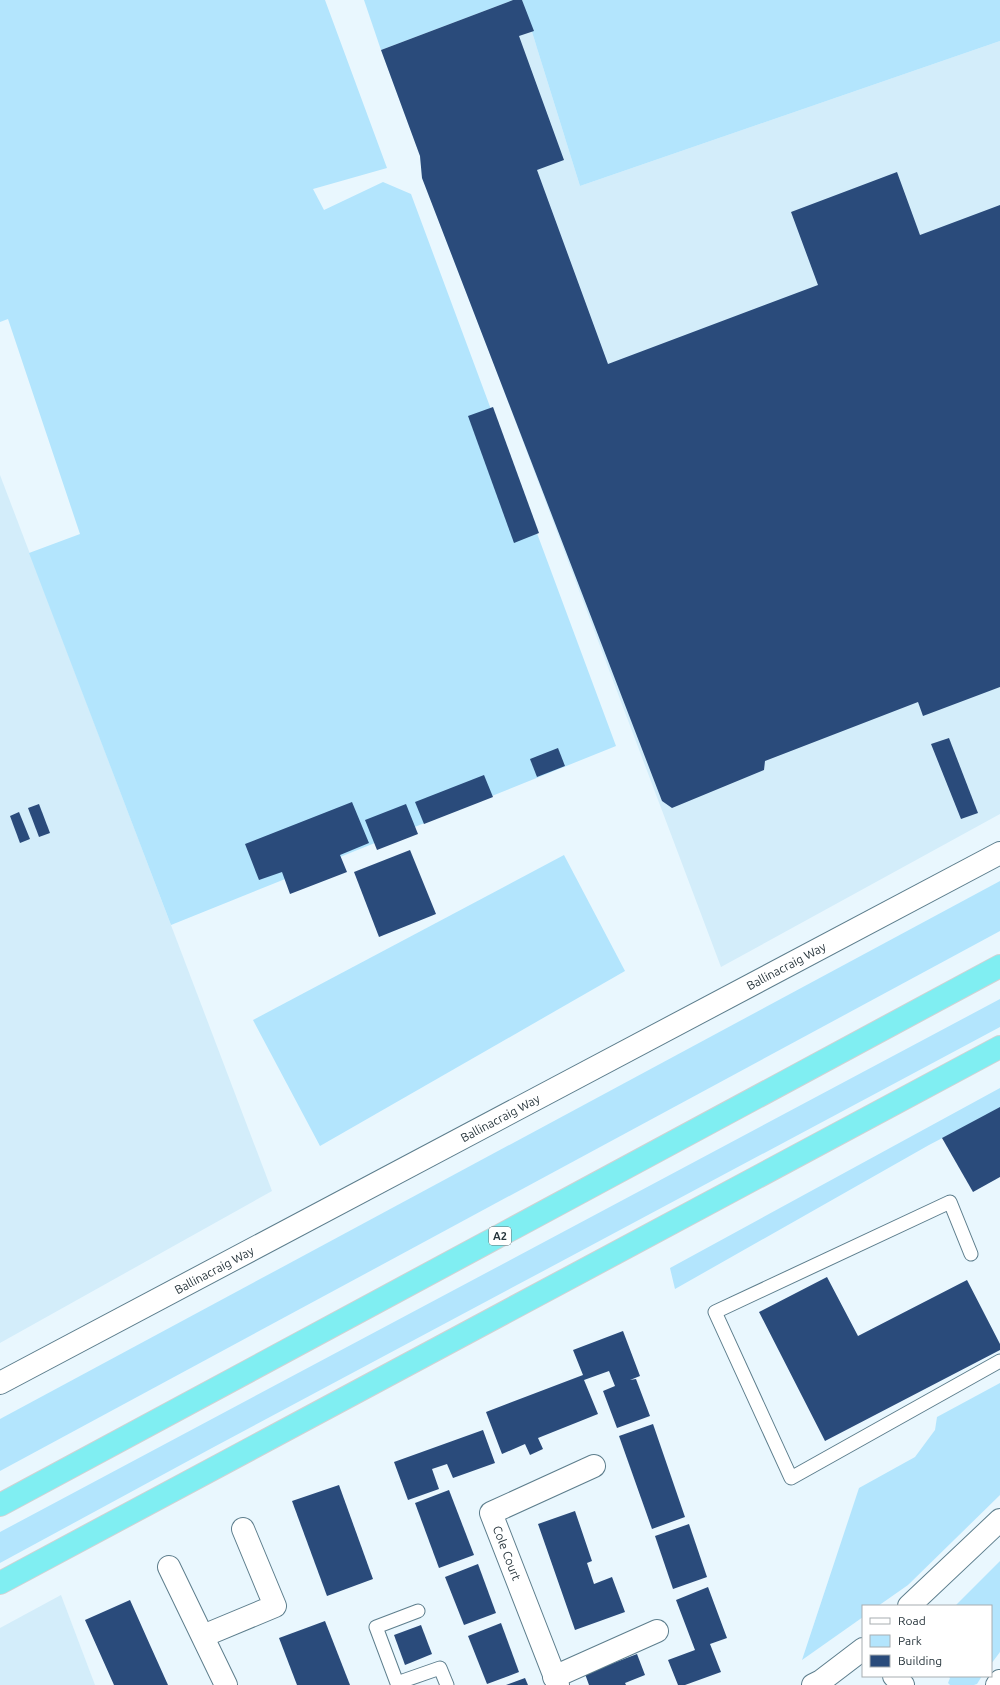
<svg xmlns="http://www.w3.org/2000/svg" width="1000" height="1685" viewBox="0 0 1000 1685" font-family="Ubuntu,sans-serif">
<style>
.built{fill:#d3edfa}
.green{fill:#b3e5fd}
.building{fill:#2a4b7b}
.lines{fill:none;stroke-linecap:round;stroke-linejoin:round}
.service-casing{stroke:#5d7e8d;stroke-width:15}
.minor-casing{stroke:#5d7e8d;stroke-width:24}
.tertiary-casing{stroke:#5d7e8d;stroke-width:24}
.trunk-casing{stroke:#cfd2d4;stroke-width:24}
.service{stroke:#fff;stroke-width:13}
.minor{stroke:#fff;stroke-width:22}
.tertiary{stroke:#fff;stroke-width:22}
.trunk{stroke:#80eef2;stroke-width:22}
.labels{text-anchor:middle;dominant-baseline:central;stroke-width:4;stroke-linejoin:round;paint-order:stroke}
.shield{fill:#fff;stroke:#677176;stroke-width:1}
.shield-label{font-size:11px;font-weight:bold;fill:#26343b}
.street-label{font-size:12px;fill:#26343b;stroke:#fff}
</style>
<rect width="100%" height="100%" fill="#e9f7fe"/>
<g class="built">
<polygon points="513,0 522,0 580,186 1000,41 1000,814 721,967 499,378 422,178 420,156 381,50"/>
<polygon points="0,475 272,1191 0,1343"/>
<polygon points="61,1595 95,1685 0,1685 0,1628"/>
</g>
<g class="green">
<polygon points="0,0 325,0 387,168 313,189 324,210 383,182 411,194 616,746 171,925 29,553 80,534 8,319 0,322"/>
<polygon points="364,0 513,0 381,50"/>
<polygon points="522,0 1000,0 1000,41 580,186"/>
<polygon points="564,855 625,971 320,1146 253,1020"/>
<polygon points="1000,881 1000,931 0,1471 0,1419"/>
<polygon points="1000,999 1000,1027 212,1448 0,1563 0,1532"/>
<polygon points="1000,1088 1000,1108 929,1145 675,1289 670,1268"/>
<polygon points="1000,1383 1000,1495 908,1585 878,1606 863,1606 863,1617 802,1660 859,1488 915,1457 935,1430 937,1417"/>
<polygon points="1000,1561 1000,1652 991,1664 991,1606 955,1606"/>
<polygon points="948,1676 982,1676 977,1684 974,1685 950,1685 948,1683 950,1678"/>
</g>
<g class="building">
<polygon points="513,0 522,0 534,31 519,36 564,160 537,170 608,364 818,285 791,212 897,172 920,235 1000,205 1000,687 923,716 918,702 765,761 764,770 672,808 662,801 422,178 420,156 381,50"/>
<polygon points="493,407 539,533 514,543 468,416"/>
<polygon points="949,738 978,813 961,819 931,744"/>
<polygon points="558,748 565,766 537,777 530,759"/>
<polygon points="484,775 493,797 424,824 415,802"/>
<polygon points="352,802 369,843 340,855 347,872 290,894 282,872 259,880 245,844"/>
<polygon points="39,804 50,833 39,837 28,808"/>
<polygon points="406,804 418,834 377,850 365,820"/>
<polygon points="19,812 30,839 20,843 10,816"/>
<polygon points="410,850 436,914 379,937 354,872"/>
<polygon points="1000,1107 1000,1177 973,1192 942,1138"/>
<polygon points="827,1277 858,1336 967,1280 1000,1344 1000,1350 825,1441 759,1312"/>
<polygon points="623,1331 640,1376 630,1380 636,1379 650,1416 617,1428 603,1391 615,1386 609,1371 584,1380 598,1414 538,1438 543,1449 530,1455 525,1444 502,1454 486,1412 583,1375 573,1350"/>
<polygon points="653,1424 685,1517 652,1529 619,1436"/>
<polygon points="483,1430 495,1463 453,1478 447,1464 432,1469 439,1489 408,1500 394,1462"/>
<polygon points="339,1485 373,1579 327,1596 292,1501"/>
<polygon points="449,1490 474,1555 439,1568 415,1503"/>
<polygon points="575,1511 592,1561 587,1563 594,1584 612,1577 625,1612 575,1630 538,1524"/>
<polygon points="689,1524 707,1577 673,1589 655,1536"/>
<polygon points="478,1564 496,1613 464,1625 445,1577"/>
<polygon points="708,1587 727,1638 710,1644 721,1672 685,1685 678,1685 668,1660 695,1650 676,1600"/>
<polygon points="130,1600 150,1645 168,1685 114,1685 85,1620"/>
<polygon points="325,1621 350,1685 297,1685 279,1638"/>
<polygon points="501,1623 519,1672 487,1684 468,1636"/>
<polygon points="421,1625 432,1654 405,1665 394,1635"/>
<polygon points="637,1654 645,1675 625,1683 626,1685 589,1685 585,1674"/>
<polygon points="525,1678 528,1685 506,1685"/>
</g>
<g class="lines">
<defs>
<g id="service">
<polyline points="971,1254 950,1202 715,1312 791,1478 1000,1361"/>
<polyline points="418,1611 376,1627 397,1683 440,1668 447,1685"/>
</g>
<g id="minor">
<polyline points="0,1383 1000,853"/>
<polyline points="169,1567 226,1685"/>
<polyline points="203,1636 275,1606 243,1529"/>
<polyline points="894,1676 903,1685"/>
<polyline points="554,1677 657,1631"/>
<polyline points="558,1685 491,1513 594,1466"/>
<polyline points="997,1685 1000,1681"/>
</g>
<g id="tertiary">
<polyline points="909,1606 1000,1520"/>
<polyline points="813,1685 821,1681 863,1649"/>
</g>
<g id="trunk">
<polyline points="0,1505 1000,966"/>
<polyline points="0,1583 1000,1047"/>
</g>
</defs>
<use href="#service" class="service-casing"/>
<use href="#minor" class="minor-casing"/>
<use href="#tertiary" class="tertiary-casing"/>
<use href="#trunk" class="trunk-casing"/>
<use href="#service" class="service"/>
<use href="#minor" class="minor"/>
<use href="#tertiary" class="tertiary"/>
<use href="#trunk" class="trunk"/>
</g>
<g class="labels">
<rect class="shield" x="489" y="1227" width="22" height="18" rx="3"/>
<g class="shield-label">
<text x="500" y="1236">A2</text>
</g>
<g class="street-label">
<text transform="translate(786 966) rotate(-28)">Ballinacraig Way</text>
<text transform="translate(500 1118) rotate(-28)">Ballinacraig Way</text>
<text transform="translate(214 1270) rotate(-28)">Ballinacraig Way</text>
<text transform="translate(507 1553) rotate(69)">Cole Court</text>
</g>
</g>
<rect x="862" y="1605" width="130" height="72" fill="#ffffff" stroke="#a8aeb1"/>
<rect x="870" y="1618" width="20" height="6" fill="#ffffff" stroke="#a8aeb1"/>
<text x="898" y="1625" font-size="12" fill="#26343b">Road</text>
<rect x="870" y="1635" width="20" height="12" fill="#b3e5fd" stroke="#a8aeb1"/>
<text x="898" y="1645" font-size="12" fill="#26343b">Park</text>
<rect x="870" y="1655" width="20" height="12" fill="#2a4b7b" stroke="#a8aeb1"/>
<text x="898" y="1665" font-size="12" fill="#26343b">Building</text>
</svg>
